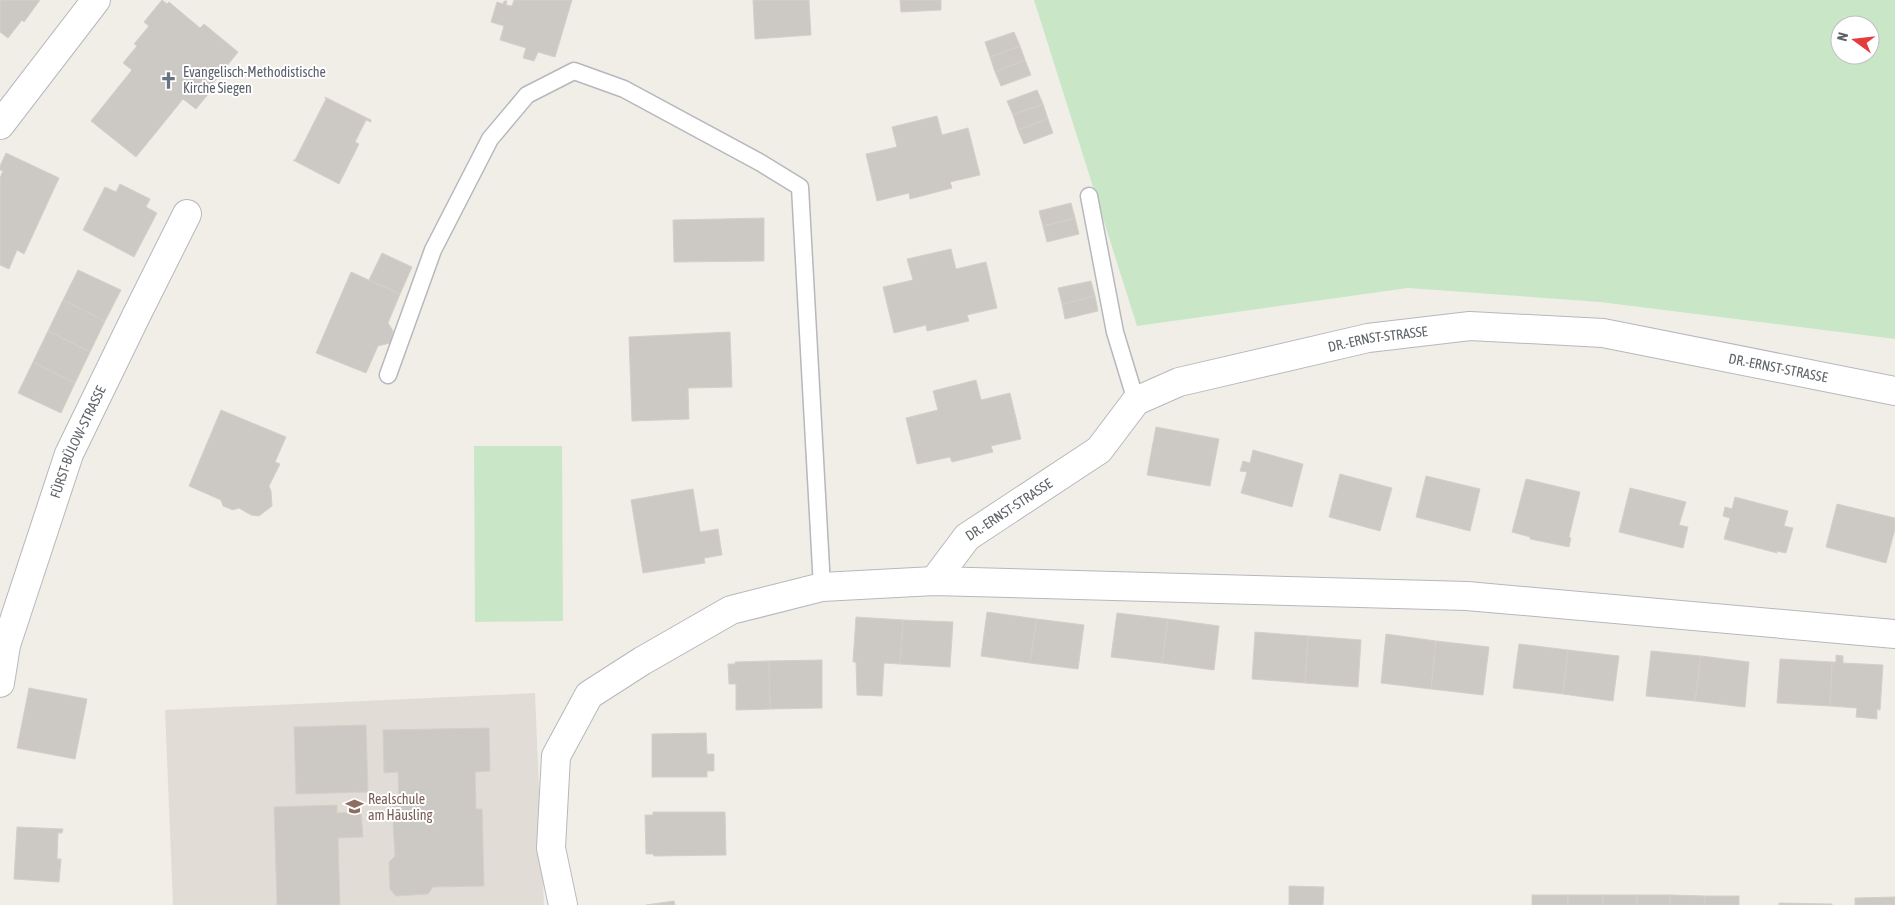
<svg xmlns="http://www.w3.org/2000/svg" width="1895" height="905" viewBox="0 0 1895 905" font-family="'Asap Condensed',sans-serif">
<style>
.education{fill:#e1ddd6}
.green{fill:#c9e7c6;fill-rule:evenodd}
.building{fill:#ccc9c5;stroke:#d5cfc6}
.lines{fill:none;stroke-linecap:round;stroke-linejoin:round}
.service-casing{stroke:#b5b8bc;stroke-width:19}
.minor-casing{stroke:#b5b8bc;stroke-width:30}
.service{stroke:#fff;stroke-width:16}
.minor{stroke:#fff;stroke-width:28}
.labels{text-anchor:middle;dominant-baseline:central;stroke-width:4;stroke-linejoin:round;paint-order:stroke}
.worship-label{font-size:14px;fill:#5b616d;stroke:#fff;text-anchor:start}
.street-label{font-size:14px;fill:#5f6468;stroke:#fff}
.education-label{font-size:14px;fill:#785e54;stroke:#fff;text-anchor:start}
</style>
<rect width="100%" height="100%" fill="#f1eee8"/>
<polygon class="education" points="535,693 544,905 173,905 165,710"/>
<g class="green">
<path d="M 1034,0 L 1895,0 L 1895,339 L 1600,302 L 1408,288 L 1137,326 ZM 1840,25 L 1870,25 L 1870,55 L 1840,55 Z"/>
<polygon points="474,446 562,446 563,621 475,622"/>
</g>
<g class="building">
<polygon points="0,0 40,0 24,22 22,20 8,38 0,32"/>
<polygon points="162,0 167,4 169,2 200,28 204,24 238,52 207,91 209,93 196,109 183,99 136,157 91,121 132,70 123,63 137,46 134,44 149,26 144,22"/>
<polygon points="514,0 572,0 555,57 538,52 534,61 523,58 526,48 500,40 504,26 491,22 497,2 503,4 504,1 507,1 506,5 512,6"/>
<polygon points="753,0 809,0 811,35 755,39"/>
<polygon points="900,0 941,0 941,10 901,12"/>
<polygon points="1014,32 1020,46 990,57 985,42"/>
<polygon points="1020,46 1025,60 995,72 990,57"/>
<polygon points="1025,60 1031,75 1001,86 995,72"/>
<polygon points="1037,90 1043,104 1013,115 1007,101"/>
<polygon points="325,97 371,120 371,122 366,120 355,142 359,144 339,184 293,160 295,160 326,99"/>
<polygon points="1043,104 1048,119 1018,130 1013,115"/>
<polygon points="937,116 942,135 968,128 980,175 950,182 952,188 910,199 909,193 877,201 866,154 897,147 892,127"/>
<polygon points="1048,119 1053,133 1024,144 1018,130"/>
<polygon points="6,153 59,178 24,254 17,250 9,269 0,265 0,178 3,171 0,170 0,166"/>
<polygon points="120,184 150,199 146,207 157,213 134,257 83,230 105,187 116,192"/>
<polygon points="1071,203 1075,218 1043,226 1039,211"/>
<polygon points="764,218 764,261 674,262 673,220"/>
<polygon points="1075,218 1079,234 1047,242 1043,226"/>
<polygon points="951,249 956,269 986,262 997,308 967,315 969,321 927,331 926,325 894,333 883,287 913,280 907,259"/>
<polygon points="382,253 412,267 400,294 369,280"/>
<polygon points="78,270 121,290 105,321 63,300"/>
<polygon points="351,272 400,294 388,323 393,331 390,343 378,346 366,373 316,353"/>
<polygon points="1091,281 1095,296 1062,304 1058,288"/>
<polygon points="1095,296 1098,311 1065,319 1062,304"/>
<polygon points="63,300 105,321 90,352 48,331"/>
<polygon points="48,331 90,352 75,383 33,362"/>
<polygon points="730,332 732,387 688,388 689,419 632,421 629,337"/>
<polygon points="33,362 75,383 61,413 18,393"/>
<polygon points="976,380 981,400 1010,393 1021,439 991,446 993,452 952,462 950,457 917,464 906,418 938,410 933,391"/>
<polygon points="221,410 286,437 275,462 280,464 269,486 271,491 272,506 259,516 251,515 239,508 233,510 223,506 221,500 189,486"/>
<polygon points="1156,427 1219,439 1210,486 1147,475"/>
<polygon points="1253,450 1303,464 1292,507 1241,493 1247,472 1240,471 1243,461 1250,463"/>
<polygon points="1340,474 1392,488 1380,531 1329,517"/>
<polygon points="1426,476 1480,489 1470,531 1416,517"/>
<polygon points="1526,479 1580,492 1569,537 1571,538 1569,547 1530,539 1530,537 1512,532"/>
<polygon points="1630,488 1686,502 1679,525 1688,527 1683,548 1619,532"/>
<polygon points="693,489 700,532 718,529 722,555 704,558 705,563 643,573 631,500"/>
<polygon points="1735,497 1788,511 1784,526 1793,528 1786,553 1777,551 1777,553 1724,539 1730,518 1723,516 1725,507 1732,509"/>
<polygon points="1837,504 1895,518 1895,529 1886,563 1826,547"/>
<polygon points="987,612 1037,619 1030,663 981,656"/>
<polygon points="1117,613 1168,619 1162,663 1111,657"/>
<polygon points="856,617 903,620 900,664 884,663 882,696 857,695 856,662 853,662"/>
<polygon points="1037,619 1084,625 1078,669 1030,663"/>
<polygon points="1168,619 1219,626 1214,670 1162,663"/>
<polygon points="903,620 953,622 950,667 900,664"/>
<polygon points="1255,632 1308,636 1305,683 1252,679"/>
<polygon points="1386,634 1436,641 1431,689 1381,683"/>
<polygon points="1308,636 1361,640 1358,687 1305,683"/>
<polygon points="1436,641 1489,647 1483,695 1431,689"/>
<polygon points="1519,644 1568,650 1563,694 1513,688"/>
<polygon points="1568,650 1619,656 1613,701 1563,694"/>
<polygon points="1651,651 1701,656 1695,701 1646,696"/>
<polygon points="1836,655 1843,656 1843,663 1883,665 1880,710 1877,709 1877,719 1856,717 1857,708 1830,706 1832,662 1836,662"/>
<polygon points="1701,656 1749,662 1745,707 1695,701"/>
<polygon points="1780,659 1832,662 1830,706 1777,703"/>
<polygon points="822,660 822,708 770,709 769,661"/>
<polygon points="769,661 770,709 736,710 736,684 729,684 728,664 735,664 735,662"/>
<polygon points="29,688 87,699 75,759 17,748"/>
<polygon points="366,725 368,792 296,794 294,727"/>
<polygon points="489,728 490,771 475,772 476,809 482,809 484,886 433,887 428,894 396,896 390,889 389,862 395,856 392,805 399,805 398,772 384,773 383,730"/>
<polygon points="706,733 707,754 714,754 714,771 707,771 707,777 652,777 652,734"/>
<polygon points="337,805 337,813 361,812 363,837 338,838 340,905 277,905 274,807"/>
<polygon points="653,812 725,812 726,855 654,856 653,854 646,854 645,815 653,815"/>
<polygon points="17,827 63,829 62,833 58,833 57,859 61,859 59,882 14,879"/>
<polygon points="1289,886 1324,887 1323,905 1289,905"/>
<rect x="1532" y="895" width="36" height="10"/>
<rect x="1568" y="895" width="35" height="10"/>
<rect x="1603" y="895" width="34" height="10"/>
<rect x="1637" y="895" width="33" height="10"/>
<polygon points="1670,895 1705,896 1705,905 1670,905"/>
<rect x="1705" y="896" width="34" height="9"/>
<polygon points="1895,897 1895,905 1855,905 1855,898"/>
<polygon points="674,901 675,905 646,905"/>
<polygon points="1779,903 1832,904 1832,905 1779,905"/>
</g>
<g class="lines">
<defs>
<g id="service">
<polyline points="1089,196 1115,332 1136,401"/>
<polyline points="388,375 433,250 490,139 527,95 574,71 624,89 761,163 800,187 822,587"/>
</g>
<g id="minor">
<polyline points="0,125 96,0"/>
<path id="s1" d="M 934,581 L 967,537 L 1099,450 L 1136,401 L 1179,382 L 1368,338 L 1470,326 L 1603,333 L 1895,391"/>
<path id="s2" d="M 0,683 L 6,645 L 69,454 L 137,314 L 187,214"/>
<polyline points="563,905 551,848 556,756 589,695 642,661 731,610 822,587 934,581 1467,596 1895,634"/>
</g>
</defs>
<use href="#service" class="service-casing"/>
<use href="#minor" class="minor-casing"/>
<use href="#service" class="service"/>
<use href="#minor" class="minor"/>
</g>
<defs>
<symbol id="church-bare" viewBox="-9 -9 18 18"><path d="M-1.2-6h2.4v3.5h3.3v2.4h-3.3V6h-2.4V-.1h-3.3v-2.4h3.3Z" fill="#6b7280" stroke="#fff" stroke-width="2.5" paint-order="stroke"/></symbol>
<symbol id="school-bare" viewBox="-9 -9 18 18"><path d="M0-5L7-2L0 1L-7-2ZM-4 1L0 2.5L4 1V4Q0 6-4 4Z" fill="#8d6e63" stroke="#fff" stroke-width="2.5" paint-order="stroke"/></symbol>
</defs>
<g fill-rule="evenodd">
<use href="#church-bare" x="156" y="68" width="25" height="25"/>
<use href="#school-bare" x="342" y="794" width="25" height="25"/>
</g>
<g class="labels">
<g class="worship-label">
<text x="183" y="72">Evangelisch-Methodistische<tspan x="183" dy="16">Kirche Siegen</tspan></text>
</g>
<g class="street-label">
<text stroke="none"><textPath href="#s1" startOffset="525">DR.-ERNST-STRASSE</textPath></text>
<text stroke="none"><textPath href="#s1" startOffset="930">DR.-ERNST-STRASSE</textPath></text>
<text stroke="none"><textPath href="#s2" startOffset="254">FÜRST-BÜLOW-STRASSE</textPath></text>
<text stroke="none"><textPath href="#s1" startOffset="105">DR.-ERNST-STRASSE</textPath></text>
</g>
<g class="education-label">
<text x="368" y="799">Realschule<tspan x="368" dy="16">am Häusling</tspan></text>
</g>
</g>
<g transform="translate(1855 40) rotate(285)"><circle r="24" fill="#ffffff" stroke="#bfc1c3"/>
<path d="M0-4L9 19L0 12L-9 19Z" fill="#e43b3c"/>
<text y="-8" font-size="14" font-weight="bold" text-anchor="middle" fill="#5f6468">N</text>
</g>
</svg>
